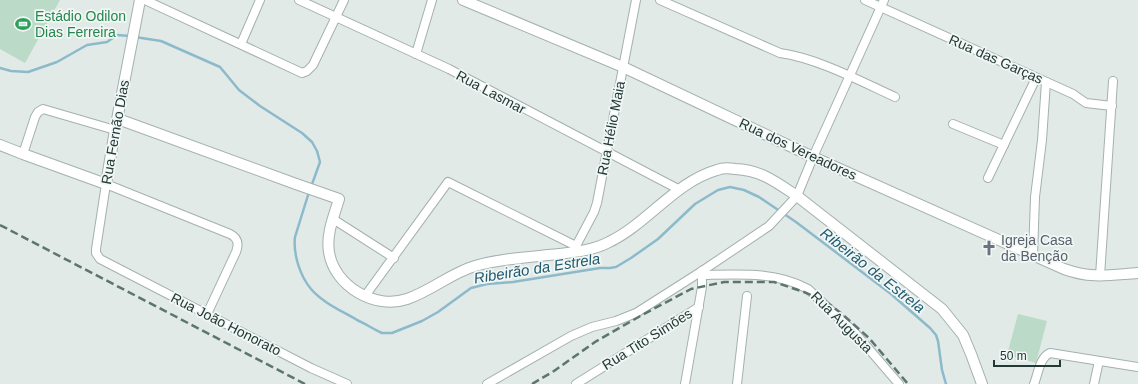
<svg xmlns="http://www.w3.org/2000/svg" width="1138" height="384" viewBox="0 0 1138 384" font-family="Arial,sans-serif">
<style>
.green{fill:#bbdac7}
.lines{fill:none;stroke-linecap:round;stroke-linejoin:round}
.stream{stroke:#8dbacb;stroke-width:2.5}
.minor-casing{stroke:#a4b1ae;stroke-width:10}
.tertiary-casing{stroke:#a4b1ae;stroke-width:12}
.minor{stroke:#fff;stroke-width:8}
.tertiary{stroke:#fff;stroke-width:10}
.rail{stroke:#5d7571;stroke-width:2.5;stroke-dasharray:8 4;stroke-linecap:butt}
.labels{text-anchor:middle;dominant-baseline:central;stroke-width:3.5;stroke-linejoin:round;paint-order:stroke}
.leisure-label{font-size:14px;fill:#27864d;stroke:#f1f7f5;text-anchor:start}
.street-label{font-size:14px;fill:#233936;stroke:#f1f7f5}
.worship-label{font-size:14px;fill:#5b616d;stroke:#f1f7f5;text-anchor:start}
.water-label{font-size:15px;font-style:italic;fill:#225a70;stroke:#f1f7f5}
</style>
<rect width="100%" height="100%" fill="#e1eae7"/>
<g class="green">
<polygon points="0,0 60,0 25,63 0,49"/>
<polygon points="1018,314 1047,321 1036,363 1007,355"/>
</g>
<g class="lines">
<g class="stream">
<polyline points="135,37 161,41 220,67 239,90 260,106 302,133 312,142 317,151 320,162 311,187"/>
<polyline points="0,68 11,71 28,72 57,62 87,45 107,42 117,35 130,36"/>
<path d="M 309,192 L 295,237 C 293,254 300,276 311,289 C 323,303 342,311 357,320 C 366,324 373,329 382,333 L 392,333 L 422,321 L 438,312 L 471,288 L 487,284 L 513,282 L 600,268 L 610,268 L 616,267 L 631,258 L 658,239 L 695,204 L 718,190 L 730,187 L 744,190 L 759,197 L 796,222 L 891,294 L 930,328 L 936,335 L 938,341 L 942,370 L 946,384"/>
</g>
<defs>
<g id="minor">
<polyline points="145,0 302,73 307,71 313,65 344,0"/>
<polyline points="299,0 449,69 680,190"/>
<path d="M 660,0 L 780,53 C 817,58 860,81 895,97"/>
<polyline points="865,0 1073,94 1086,103 1112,106"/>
<polyline points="241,44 260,0"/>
<polyline points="416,54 432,0"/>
<polyline points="953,124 1004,145"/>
<polyline points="23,154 35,117 38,112 43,109 115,130"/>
<polyline points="988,178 1036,78"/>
<polyline points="333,219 394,258"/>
<polyline points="575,250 576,246 594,212 597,203 636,0"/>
<polyline points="1033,255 1035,197 1042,140 1046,82"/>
<path d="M 702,271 L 707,275 C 742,274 777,272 808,289 L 856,334 L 899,384"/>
<polyline points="1100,276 1113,81"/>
<polyline points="365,296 448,182 576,246"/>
<path d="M 207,314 L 236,252 C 239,244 238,238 230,234 L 106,184 L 96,249 L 96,253 L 100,259 L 311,368 L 347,384"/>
<polyline points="487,384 571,336 592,327 616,321 636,313 702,271 769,226 797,196 813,157 884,0"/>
<polyline points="576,384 699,307"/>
<polyline points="685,384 702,287 702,271"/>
<polyline points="737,384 747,296"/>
<path d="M 1034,384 C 1038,374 1040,357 1050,353 L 1138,367"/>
<polyline points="1094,384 1099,361"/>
</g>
<g id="tertiary">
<path d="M 463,0 L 623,67 L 813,157 L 1064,269 C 1092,279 1109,275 1138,273"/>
<path d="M 118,119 L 296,184 L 339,199 C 334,216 326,234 329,252 C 334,286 375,310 407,299 C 431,291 451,273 475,266 C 502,258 532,257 559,254 C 576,252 594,250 609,242 C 647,224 675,182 717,170 C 722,168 729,168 735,169 C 761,170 776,182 797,196 L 942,309 L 963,335 L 971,354 L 982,384"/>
<polyline points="0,145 23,154 106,184 115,130 140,0"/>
</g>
</defs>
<use href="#minor" class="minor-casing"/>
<use href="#tertiary" class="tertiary-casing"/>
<use href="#minor" class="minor"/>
<use href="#tertiary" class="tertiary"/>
<g class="rail">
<polyline points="0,225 305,384"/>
<polyline points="532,384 554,371 595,342 642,315 691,289 724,282 774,282 804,292 825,301 842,314 869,338 908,384"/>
</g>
</g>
<defs>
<symbol id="stadium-bare" viewBox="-9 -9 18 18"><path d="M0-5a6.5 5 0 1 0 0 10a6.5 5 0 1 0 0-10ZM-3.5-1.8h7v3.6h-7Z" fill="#2e9e5b" stroke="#f1f7f5" stroke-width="2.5" paint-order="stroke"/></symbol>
<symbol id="church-bare" viewBox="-9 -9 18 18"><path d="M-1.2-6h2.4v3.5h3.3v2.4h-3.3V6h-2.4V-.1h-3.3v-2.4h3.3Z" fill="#6b7280" stroke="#f1f7f5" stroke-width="2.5" paint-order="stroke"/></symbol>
</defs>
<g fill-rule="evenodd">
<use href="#stadium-bare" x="12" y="13" width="22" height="22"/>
<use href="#church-bare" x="978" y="237" width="22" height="22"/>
</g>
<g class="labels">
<g class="leisure-label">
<text x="35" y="16">Estádio Odilon<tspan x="35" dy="16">Dias Ferreira</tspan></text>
</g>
<g class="street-label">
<text transform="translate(996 59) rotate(24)">Rua das Garças</text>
<text transform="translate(491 92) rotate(28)">Rua Lasmar</text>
<text transform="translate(611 128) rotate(-79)">Rua Hélio Maia</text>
<text transform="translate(115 132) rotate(-80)">Rua Fernão Dias</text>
<text transform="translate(798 149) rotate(25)">Rua dos Vereadores</text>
<text transform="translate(842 322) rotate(45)">Rua Augusta</text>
<text transform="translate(226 324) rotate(27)">Rua João Honorato</text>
<text transform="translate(647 339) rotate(-32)">Rua Tito Simões</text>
</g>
<g class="worship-label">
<text x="1001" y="240">Igreja Casa<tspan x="1001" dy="16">da Benção</tspan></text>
</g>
<g class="water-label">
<text transform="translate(537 268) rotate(-9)">Ribeirão da Estrela</text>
<text transform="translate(873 270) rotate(38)">Ribeirão da Estrela</text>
</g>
</g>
<path d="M994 360v6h66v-6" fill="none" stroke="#233936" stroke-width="2"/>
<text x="1000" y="360" font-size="12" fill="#233936" stroke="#f1f7f5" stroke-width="3" paint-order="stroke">50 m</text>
</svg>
